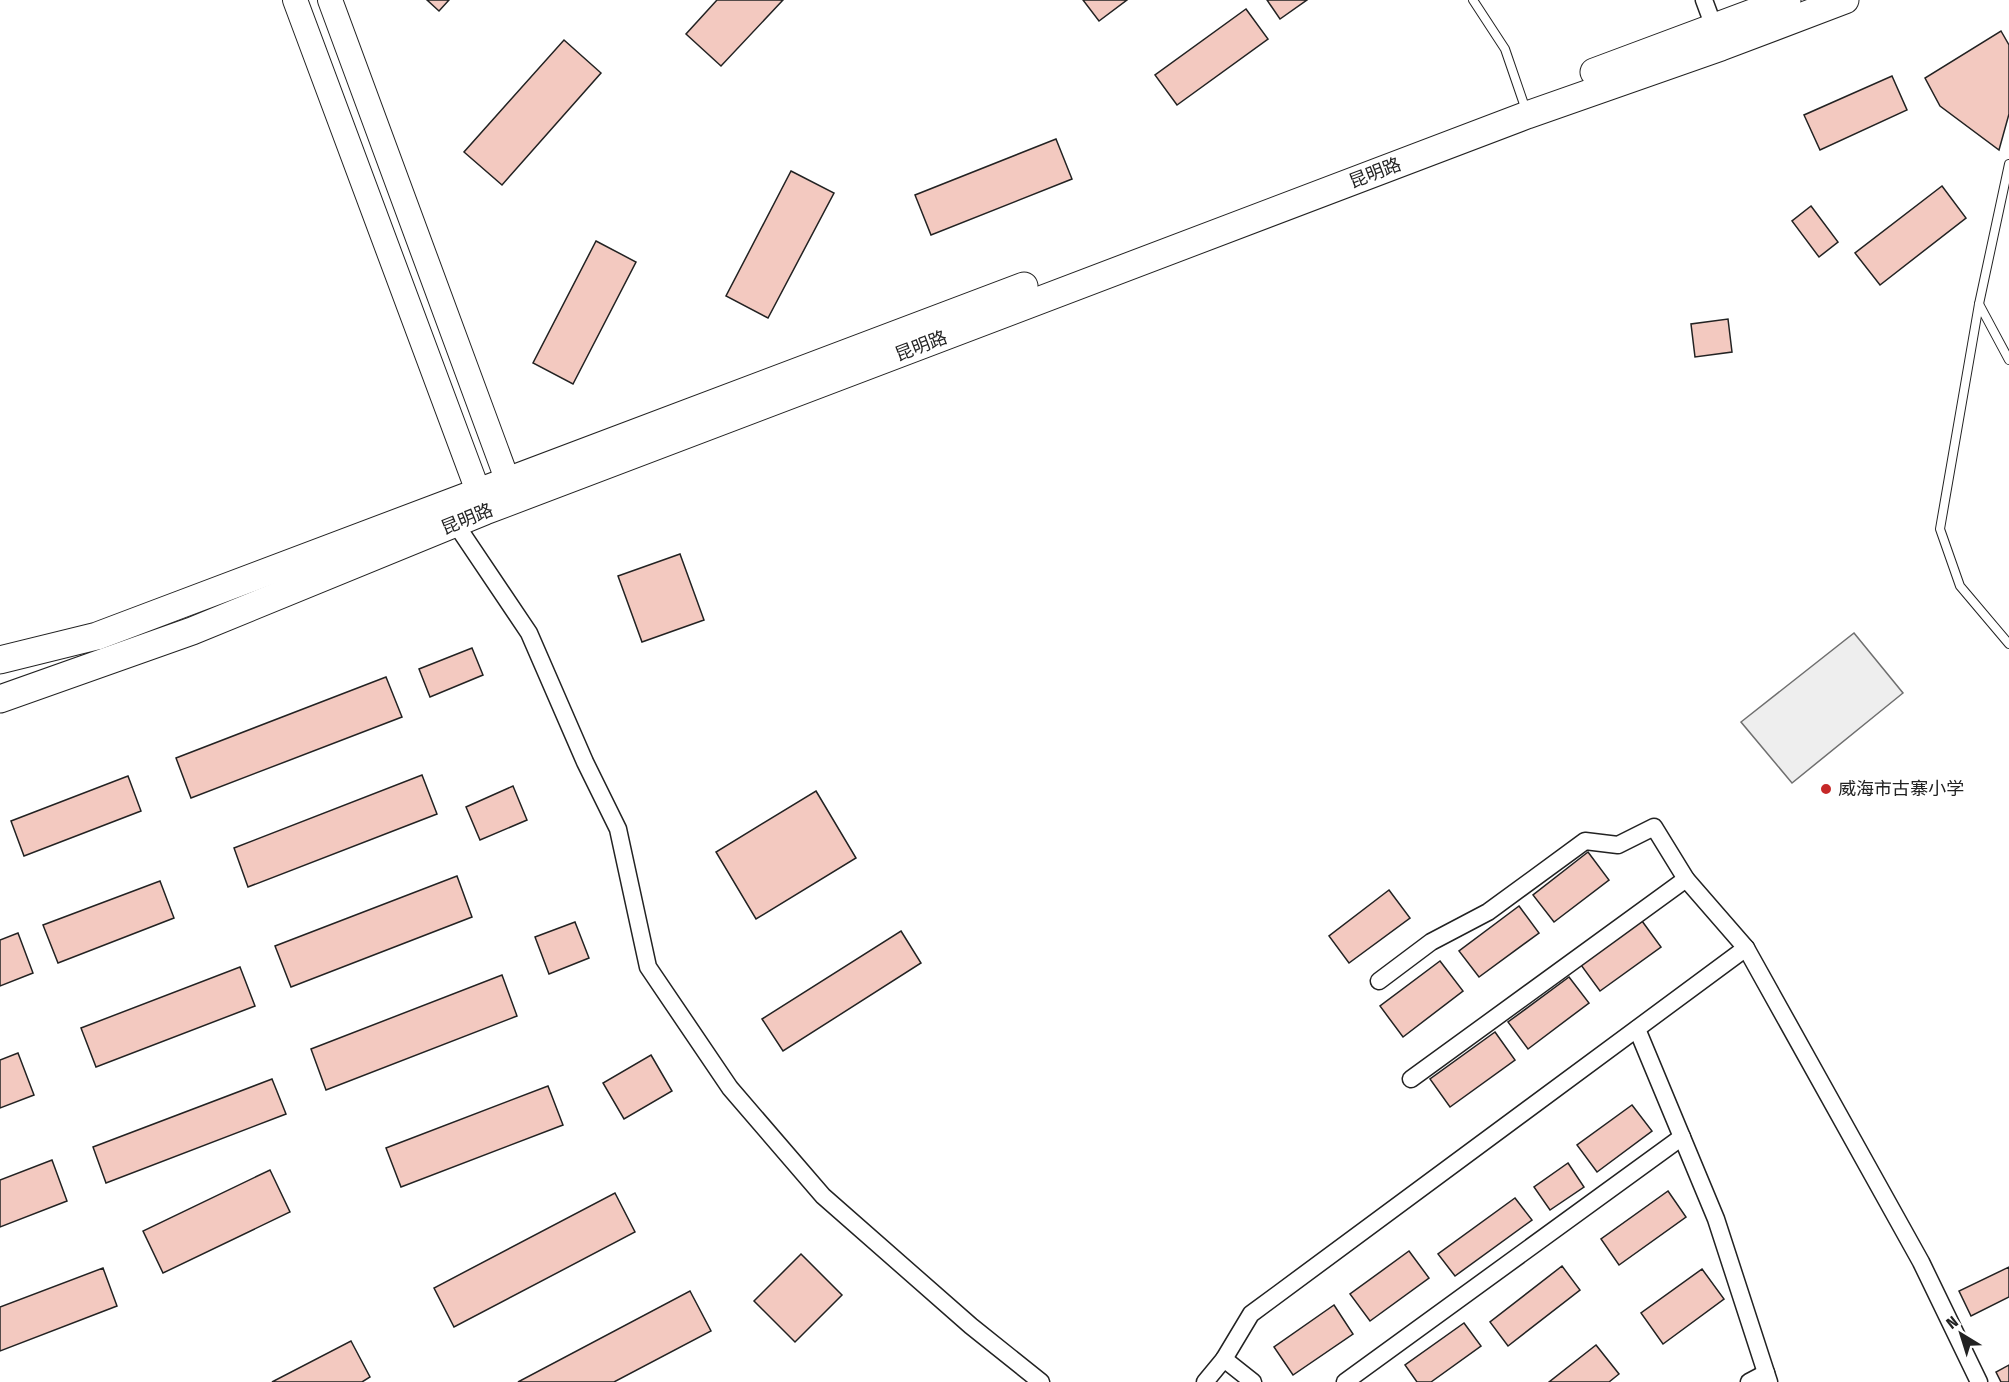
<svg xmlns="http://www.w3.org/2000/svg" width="2009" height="1382" viewBox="0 0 2009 1382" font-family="'Fira Sans Condensed','Noto Sans SC',sans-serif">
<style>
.green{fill:#eee;stroke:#6f6f6f;stroke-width:1.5}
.building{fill:#f3c9c0;stroke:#222;stroke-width:1.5}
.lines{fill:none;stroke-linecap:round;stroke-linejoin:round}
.service-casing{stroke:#222;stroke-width:10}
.minor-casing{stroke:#222;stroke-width:19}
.secondary-casing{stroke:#222;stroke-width:26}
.primary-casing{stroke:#222;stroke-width:29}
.service{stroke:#fff;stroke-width:8}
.minor{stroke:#fff;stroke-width:16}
.secondary{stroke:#fff;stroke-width:24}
.primary{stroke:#fff;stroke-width:27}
.poi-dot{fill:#c62828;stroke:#fff;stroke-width:2}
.labels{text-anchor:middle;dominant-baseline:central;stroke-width:4.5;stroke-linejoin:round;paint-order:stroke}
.street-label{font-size:18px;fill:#222;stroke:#fff}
.poi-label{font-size:18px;fill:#222;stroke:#fff;text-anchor:start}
</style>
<rect width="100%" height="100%" fill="#fff"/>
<polygon class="green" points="1854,633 1903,693 1792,783 1741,722"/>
<g class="building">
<polygon points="427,0 449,0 439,11"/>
<polygon points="717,0 783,0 721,66 686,34"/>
<polygon points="1083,0 1127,0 1099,21"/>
<polygon points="1267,0 1307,0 1280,19"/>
<polygon points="1246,9 1268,39 1177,105 1155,75"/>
<polygon points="2001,31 2009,45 2009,114 1999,150 1940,106 1925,78"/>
<polygon points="564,40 601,73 502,185 464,152"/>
<polygon points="1892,76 1907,110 1820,150 1804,115"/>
<polygon points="1056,139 1072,179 931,235 915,195"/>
<polygon points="791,171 834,193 768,318 726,296"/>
<polygon points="1942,186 1966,218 1880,285 1855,253"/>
<polygon points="1811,206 1838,242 1819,257 1792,221"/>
<polygon points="596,241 636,262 573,384 533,363"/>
<polygon points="1728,319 1732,352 1695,357 1691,324"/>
<polygon points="680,554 704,620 642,642 618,576"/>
<polygon points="472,648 483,675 430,697 419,669"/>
<polygon points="386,677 402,717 191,798 176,758"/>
<polygon points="422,775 437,814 248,887 234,848"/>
<polygon points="128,776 141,811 24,856 11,821"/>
<polygon points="513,786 527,820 480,840 466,807"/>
<polygon points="816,791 856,858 756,919 716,852"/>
<polygon points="1588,852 1609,880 1554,922 1533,895"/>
<polygon points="457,876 472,917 291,987 275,946"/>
<polygon points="160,881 174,918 58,963 43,925"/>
<polygon points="1389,890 1410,918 1349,963 1329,936"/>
<polygon points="1519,906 1539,933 1479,977 1459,951"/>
<polygon points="1642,921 1661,947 1600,991 1581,965"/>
<polygon points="575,922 589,958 549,974 535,937"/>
<polygon points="901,931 921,963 783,1051 762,1019"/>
<polygon points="18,933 33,973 0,986 0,940"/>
<polygon points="1440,961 1463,991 1403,1037 1380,1006"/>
<polygon points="240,967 255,1006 96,1067 81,1028"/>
<polygon points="502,975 517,1016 326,1090 311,1049"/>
<polygon points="1569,977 1589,1003 1528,1049 1508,1022"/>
<polygon points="1495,1032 1515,1060 1450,1107 1430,1079"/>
<polygon points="18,1053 34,1095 0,1108 0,1060"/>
<polygon points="651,1055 672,1091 624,1119 603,1083"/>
<polygon points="272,1079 286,1114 106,1183 93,1147"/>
<polygon points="548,1086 563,1125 401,1187 386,1148"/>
<polygon points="1632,1105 1652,1131 1597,1172 1577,1145"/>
<polygon points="52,1160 67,1201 0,1227 0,1180"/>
<polygon points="1568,1163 1584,1187 1550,1210 1534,1187"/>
<polygon points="270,1170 290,1212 163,1273 143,1231"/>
<polygon points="1668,1191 1686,1217 1619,1265 1601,1239"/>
<polygon points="615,1193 635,1232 454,1327 434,1288"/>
<polygon points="1515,1198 1532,1220 1455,1276 1438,1254"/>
<polygon points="1409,1251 1429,1278 1370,1321 1350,1294"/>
<polygon points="801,1254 842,1295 795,1342 754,1301"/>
<polygon points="1562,1266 1580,1290 1508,1346 1490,1322"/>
<polygon points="2009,1267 2009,1297 1971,1316 1959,1291"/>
<polygon points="103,1268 117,1306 0,1351 0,1307"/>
<polygon points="1702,1269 1724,1299 1663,1344 1641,1313"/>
<polygon points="690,1291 711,1331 614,1382 518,1382"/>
<polygon points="1334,1305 1353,1334 1293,1375 1274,1347"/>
<polygon points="1464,1323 1481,1346 1431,1382 1417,1382 1405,1365"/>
<polygon points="351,1341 370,1377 362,1382 272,1382"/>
<polygon points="1596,1345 1619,1374 1609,1382 1549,1382"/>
<polygon points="2009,1365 2009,1382 2001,1382 1996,1372"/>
</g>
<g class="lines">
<defs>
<g id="service">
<polyline points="1473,0 1505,49 1527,113"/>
<polyline points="2009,164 1979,304 1940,529 1960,586 2009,644"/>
<polyline points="1979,304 2009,360"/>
</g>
<g id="minor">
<polyline points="1704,0 1717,35"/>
<polyline points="453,516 455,523 529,633 585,762 618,829 648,967 730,1088 823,1196 971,1326 1041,1382"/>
<polyline points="1379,981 1431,942 1488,912 1585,841 1618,845 1654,827 1686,879 1746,948 1921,1262 1979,1382"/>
<polyline points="1637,1029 1716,1219 1769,1382"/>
<polyline points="1411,1079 1686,879"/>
<polyline points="1224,1359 1253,1382"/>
<polyline points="1205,1382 1224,1359 1251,1314 1746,948"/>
<polyline points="1345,1382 1682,1137"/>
<polyline points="1749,1382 1766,1373"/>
</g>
<g id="secondary">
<polyline points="295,0 485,510"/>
<polyline points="330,0 514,498"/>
</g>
<g id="primary">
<polyline points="1594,72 1787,0"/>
<polyline points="0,660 97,636 1024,286"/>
<polyline points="0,699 192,631 485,511 1527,115 1721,47 1845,0"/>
</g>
</defs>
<use href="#service" class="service-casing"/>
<use href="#minor" class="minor-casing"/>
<use href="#secondary" class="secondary-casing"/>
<use href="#primary" class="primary-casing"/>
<use href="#service" class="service"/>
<use href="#minor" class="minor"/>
<use href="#secondary" class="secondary"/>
<use href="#primary" class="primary"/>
</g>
<circle class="poi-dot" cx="1826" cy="789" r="6"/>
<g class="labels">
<g class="street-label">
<text transform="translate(1375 173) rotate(-21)">昆明路</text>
<text transform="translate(921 346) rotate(-21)">昆明路</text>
<text transform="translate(467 519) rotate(-22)">昆明路</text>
</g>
<g class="poi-label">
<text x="1838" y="789">威海市古寨小学</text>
</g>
</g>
<g transform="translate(1961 1334) rotate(322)" stroke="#ffffff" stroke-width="4.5" paint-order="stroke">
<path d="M0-4.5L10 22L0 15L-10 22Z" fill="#222222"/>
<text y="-9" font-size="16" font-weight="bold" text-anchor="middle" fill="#222222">N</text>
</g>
</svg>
